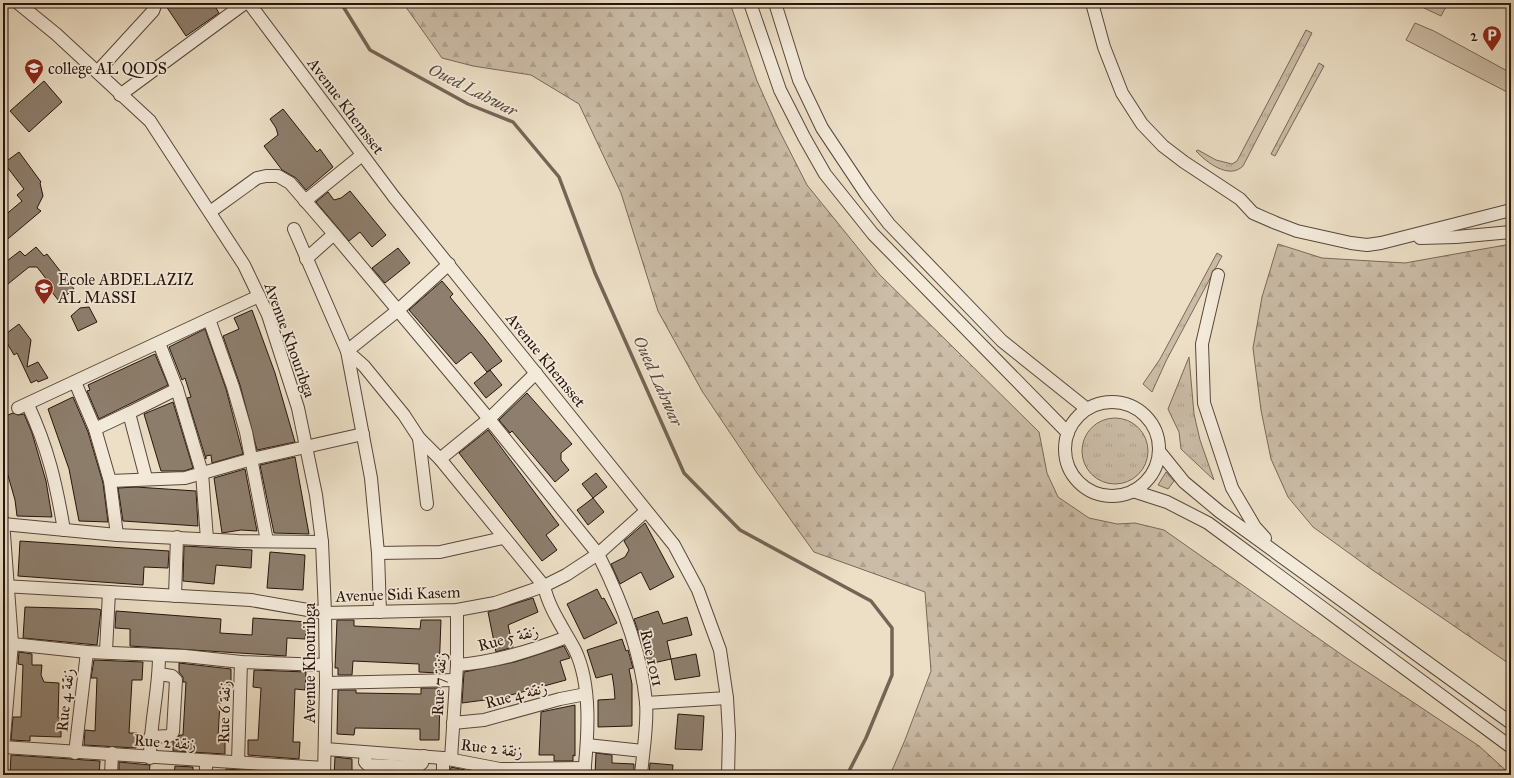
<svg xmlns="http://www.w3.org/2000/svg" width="1514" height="778" viewBox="0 0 1514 778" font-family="'IM FELL Great Primer',Amiri,serif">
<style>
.grass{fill:url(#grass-tufts);stroke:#79685a}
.forest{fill:url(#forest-firs);stroke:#79685a}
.garden{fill:#cbbca7;stroke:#79685a}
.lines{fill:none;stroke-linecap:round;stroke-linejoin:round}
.stream{stroke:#756456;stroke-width:3.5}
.building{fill:#8d7e6d;stroke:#27140d}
.minor-casing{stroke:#58473b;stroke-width:14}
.minor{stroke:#f3eada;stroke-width:12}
.labels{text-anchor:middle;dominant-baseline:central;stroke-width:3.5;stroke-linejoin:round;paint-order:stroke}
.poi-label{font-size:16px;fill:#27140d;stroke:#f3eada;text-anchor:start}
.street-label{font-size:16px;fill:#27140d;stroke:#f3eada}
.water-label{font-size:17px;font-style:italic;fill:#5b4a3e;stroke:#f3eada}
</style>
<defs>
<pattern id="grass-tufts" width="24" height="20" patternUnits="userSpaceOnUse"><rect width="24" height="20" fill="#cbbca7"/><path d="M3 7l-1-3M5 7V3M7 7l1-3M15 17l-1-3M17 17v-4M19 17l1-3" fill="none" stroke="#aea18f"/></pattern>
<pattern id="forest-firs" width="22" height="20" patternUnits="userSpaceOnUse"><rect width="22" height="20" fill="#cbbca7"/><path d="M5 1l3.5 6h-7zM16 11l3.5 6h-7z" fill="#aea18f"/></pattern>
</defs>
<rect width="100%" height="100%" fill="#ecdfc6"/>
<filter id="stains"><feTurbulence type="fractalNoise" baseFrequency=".005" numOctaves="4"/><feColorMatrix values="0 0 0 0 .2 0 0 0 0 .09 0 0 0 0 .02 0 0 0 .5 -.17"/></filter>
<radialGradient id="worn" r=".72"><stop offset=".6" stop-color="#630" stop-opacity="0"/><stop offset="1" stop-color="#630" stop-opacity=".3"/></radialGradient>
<g class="grass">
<path d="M 1306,30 L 1312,33 L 1243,166 C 1229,180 1206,162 1196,151 L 1198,150 L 1216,160 L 1232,164 L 1237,161 Z"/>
<polygon points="1319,63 1324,66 1275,156 1271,154"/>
<polygon points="1217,253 1222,256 1166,361 1152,392 1143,384 1160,359"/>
<polygon points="1189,357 1194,414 1200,440 1214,480 1181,449 1179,432 1168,409"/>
<circle cx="1115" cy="451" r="33"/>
<polygon points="1166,472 1174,481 1168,489 1158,485"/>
</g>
<g class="forest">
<polygon points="403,3 730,3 757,81 778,128 807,185 879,274 1039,432 1047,473 1058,497 1089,518 1117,524 1135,523 1164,530 1345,657 1479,746 1511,775 890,775 905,740 931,671 925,592 814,552 757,473 702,391 658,311 621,193 579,104 531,75 473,66 442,58"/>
<polygon points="1278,244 1322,258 1405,263 1511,244 1511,665 1371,569 1313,527 1288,497 1271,459 1261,410 1253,348 1262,297"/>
</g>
<g class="garden">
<polygon points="1427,3 1448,3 1441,16 1424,8"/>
<polygon points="1415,23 1434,31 1511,73 1511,94 1406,40"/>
</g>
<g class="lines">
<polyline class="stream" points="341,3 370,50 468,104 513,122 559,177 595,273 684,473 740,530 871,601 892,628 892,675 866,738 847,775"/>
</g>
<g class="building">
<polygon points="164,3 213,3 219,13 186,36"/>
<polygon points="44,81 62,102 29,132 10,111"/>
<polygon points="283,109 317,152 320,149 333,167 306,190 296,178 282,170 264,146 278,135 276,128 270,119"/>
<polygon points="19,152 41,182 40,183 43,196 37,208 41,211 3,243 3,217 22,201 17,195 24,189 4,163"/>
<polygon points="350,191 386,235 372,247 360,232 349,241 316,202 328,192 334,200 341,198"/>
<polygon points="36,247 44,256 47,254 74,289 59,301 44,282 47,280 37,267 29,267 3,288 3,264 20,251 25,256"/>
<polygon points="398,248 410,263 385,283 372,268"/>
<polygon points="442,281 453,294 450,297 485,339 502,361 487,372 471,352 456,364 409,310"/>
<polygon points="89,307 97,322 78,331 71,316 80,308"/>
<polygon points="252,310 275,373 295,442 257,450 240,385 223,336 239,329 234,318"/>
<polygon points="19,324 31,340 27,367 38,362 48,378 38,382 37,380 31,383 17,353 14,355 3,336"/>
<polygon points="205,329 226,389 243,454 212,463 211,455 206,456 206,459 187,398 191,397 185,378 182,380 169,347"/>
<polygon points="155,354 168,385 99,419 87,391 90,390 88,385"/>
<polygon points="490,370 502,385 486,398 474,383"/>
<polygon points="527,393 572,444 561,453 561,460 569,470 555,482 512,431 510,433 499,420"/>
<polygon points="73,397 88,432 103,483 108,522 79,521 69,469 48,409"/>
<polygon points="173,402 193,468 184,471 161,471 144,414"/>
<polygon points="13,413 18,415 24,414 32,433 46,481 52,517 17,516 15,500 3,458 3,417"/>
<polygon points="488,430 559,525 546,535 557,550 542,561 459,453"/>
<polygon points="295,457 309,534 274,533 260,465"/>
<polygon points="245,469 257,531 241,530 222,533 214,478"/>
<polygon points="596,473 607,487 593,498 582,484"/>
<polygon points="136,487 196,491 198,526 123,521 118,488"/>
<polygon points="593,498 604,512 588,525 577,510"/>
<polygon points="645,523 674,577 650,590 641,572 620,584 611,564 625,557 629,550 624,541"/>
<polygon points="20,541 169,551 168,568 144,567 143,585 18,576"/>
<polygon points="184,546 252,550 251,568 216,565 214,584 183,581"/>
<polygon points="270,552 305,555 303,590 267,588"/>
<polygon points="597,589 602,599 604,598 617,623 584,639 567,604"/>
<polygon points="533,598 538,612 508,625 513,647 496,652 488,612"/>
<polygon points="25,607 98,609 101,610 97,645 23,638"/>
<polygon points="116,611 221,619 220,633 252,635 253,618 307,622 305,639 287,638 286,656 130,646 130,629 115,628"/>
<polygon points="658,611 663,624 687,617 692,635 667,641 671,659 649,664 634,619"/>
<polygon points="337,620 354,620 354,626 420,629 421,620 441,620 439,673 419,672 419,664 353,661 352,675 338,675 338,668 335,668"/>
<polygon points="622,639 626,651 628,650 633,668 629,669 632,684 632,726 598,727 598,700 615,699 614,687 612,674 596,678 587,650"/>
<polygon points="564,646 570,658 560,661 566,680 500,698 462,703 464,672 515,662"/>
<polygon points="19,652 32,654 32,665 42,665 41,675 44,682 59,683 58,718 61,718 61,737 30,736 30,741 11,740 13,717 21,717 23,665 18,664"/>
<polygon points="696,654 700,676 675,680 671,659"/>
<polygon points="94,660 143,662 142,680 132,680 129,733 137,733 136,748 84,745 85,730 95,731 97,678 91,678"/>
<polygon points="179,663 231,669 231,685 221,684 218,737 225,737 225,754 173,751 173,742 180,735 183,735 186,682 183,682 183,677 179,672"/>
<polygon points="254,670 306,672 305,690 295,689 293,742 300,742 299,759 248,755 248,740 258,740 261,688 253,687"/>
<polygon points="421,688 440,688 439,740 420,740 420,729 355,728 354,735 337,734 338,690 356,690 356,693 421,694"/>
<polygon points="575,705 575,756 573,755 573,761 554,761 554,755 539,755 541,712"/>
<polygon points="678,714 704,716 702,750 675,749"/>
<polygon points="596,753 612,755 612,763 634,764 634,775 595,775"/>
<polygon points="11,755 100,761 99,775 10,775"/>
<polygon points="335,757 352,759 352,775 334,775"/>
<polygon points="119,762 150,765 149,775 119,775"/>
<polygon points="650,763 673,765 672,775 649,775"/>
<polygon points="175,766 193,767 193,775 174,775"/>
<polygon points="451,767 465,770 465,775 450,775"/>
<polygon points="226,769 299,774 299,775 225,775"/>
</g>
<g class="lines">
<defs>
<g id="minor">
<polyline points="18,3 56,34 150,121 244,265 268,315 298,408 316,495 322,542 325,613 326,683 324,775"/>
<polyline points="249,3 394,197 674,545 698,590 720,650 727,698 729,734 728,775"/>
<polyline points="750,3 780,90 804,137 825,174 873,234 1068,433"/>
<polyline points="775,3 799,80 822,128 866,194 889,224 1002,341 1087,409"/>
<polyline points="1092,3 1104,47 1122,93 1142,124 1163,146 1184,162 1240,199 1253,213 1276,223 1297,231 1351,243 1367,245 1381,243 1511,210"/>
<polyline points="98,71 153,11 156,3"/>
<polyline points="120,95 245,3"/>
<polyline points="305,201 362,155"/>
<path d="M 210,212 L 257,178 L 266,176 L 278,176 L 290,183 L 334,234 L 489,419 L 598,554 C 621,600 641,650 646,702 C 648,725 643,751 641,775"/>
<polyline points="294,229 347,351 371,478 378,553 380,612"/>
<polyline points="1420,238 1456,237 1511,232"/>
<polyline points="306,259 334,234"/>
<path d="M 449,264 L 397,311 L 347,351 L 364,366 L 404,415 L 419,438 L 440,459 L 544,586 C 549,609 564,629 575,650 C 592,685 588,737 584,775"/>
<polyline points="1218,275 1202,344 1204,403 1232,488 1255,527 1265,538"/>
<polyline points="259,296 209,319 233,387 246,432 267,541"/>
<polyline points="159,343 177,389 202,473 207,539"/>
<polyline points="75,382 95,429 110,481 117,535"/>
<circle cx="1112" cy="449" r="47"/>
<path d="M 28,405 C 48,448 56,483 64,530"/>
<polyline points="18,408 209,319"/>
<polyline points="129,413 177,389"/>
<polyline points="95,429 129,413 146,478"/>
<polyline points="419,438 427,504"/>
<polyline points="1159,451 1184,482 1220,512 1511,723"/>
<polyline points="440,459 489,419 536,373"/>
<polyline points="110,481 185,478 252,459 363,434"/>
<polyline points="1133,491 1167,502 1208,523 1511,747"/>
<polyline points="3,521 12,643 3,749"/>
<polyline points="3,524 117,535 238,541 322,542"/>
<polyline points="378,553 440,552 503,538"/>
<polyline points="3,586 251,600 325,613 457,610 495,603 544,586 566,575 598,554 646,511"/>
<polyline points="175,596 177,537"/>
<polyline points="3,643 87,652 185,656 241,662 326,665"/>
<polyline points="106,651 109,592"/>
<path d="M 457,665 C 496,662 531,651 567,637"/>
<polyline points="326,683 455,680"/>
<polyline points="646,703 727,698"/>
<polyline points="453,723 484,720 560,699 586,694"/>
<polyline points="150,737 169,736 173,732 176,680 172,676 159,674"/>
<polyline points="587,745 643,751"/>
<polyline points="3,747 324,768"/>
<polyline points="325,749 443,758 500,769 585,768"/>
<polyline points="75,753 87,652"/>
<polyline points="366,753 365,762 368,765 417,767 422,763 424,756"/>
<path d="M 150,758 C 150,723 159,690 159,656"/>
<polyline points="451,759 457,665 457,610"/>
<polyline points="238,762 241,662"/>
<polyline points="111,775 112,753"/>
<polyline points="206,775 206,761"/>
<polyline points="443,775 443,758"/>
</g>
</defs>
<use href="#minor" class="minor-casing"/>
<use href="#minor" class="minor"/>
</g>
<defs>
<symbol id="parking-pin" viewBox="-11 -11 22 30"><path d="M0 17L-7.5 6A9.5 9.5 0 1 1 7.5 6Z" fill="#8f2418" stroke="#f3eada"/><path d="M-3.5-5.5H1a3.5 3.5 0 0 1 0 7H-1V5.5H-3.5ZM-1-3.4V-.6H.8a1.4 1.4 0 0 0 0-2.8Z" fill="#fff"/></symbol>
<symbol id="school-pin" viewBox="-11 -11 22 30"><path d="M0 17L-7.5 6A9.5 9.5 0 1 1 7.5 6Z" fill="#8f2418" stroke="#f3eada"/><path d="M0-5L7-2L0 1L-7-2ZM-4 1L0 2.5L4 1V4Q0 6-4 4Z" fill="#fff"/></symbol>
</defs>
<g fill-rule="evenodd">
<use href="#parking-pin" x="1481" y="24" width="22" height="30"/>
<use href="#school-pin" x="23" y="57" width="22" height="30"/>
<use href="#school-pin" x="33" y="277" width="22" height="30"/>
</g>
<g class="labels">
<g class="poi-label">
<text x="1478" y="35" text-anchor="end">2</text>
<text x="48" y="68">college AL QODS</text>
<text x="58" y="279">Ecole ABDELAZIZ<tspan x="58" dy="18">AL MASSI</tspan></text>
</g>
<g class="street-label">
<text transform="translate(346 106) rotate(53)">Avenue Khemsset</text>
<text transform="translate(290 340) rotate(70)">Avenue Khouribga</text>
<text transform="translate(546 360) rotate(51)">Avenue Khemsset</text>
<text transform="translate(398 594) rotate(-2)">Avenue Sidi Kasem</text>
<text transform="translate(508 638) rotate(-15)">Rue 5 زنقة</text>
<text transform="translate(652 658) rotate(77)">Rue 1011</text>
<text transform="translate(309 663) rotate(-90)">Avenue Khouribga</text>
<text transform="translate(439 684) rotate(-87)">Rue 7 زنقة</text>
<text transform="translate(516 695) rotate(-15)">Rue 4 زنقة</text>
<text transform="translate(65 700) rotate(-84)">Rue 4 زنقة</text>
<text transform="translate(224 712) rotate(-89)">Rue 6 زنقة</text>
<text transform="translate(165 742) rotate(4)">Rue 2 زنقة</text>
<text transform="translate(492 748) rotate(7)">Rue 2 زنقة</text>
</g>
<g class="water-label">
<text transform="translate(473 90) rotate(27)">Oued Lahwar</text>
<text transform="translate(658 381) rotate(66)">Oued Lahwar</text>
</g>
</g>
<rect width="1514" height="778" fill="none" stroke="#ecdfc6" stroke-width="16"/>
<rect x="4" y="4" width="1506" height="770" fill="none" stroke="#27140d" stroke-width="2"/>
<rect x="8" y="8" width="1498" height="762" fill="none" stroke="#27140d"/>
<rect width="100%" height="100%" filter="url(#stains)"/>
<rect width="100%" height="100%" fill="url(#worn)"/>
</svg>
